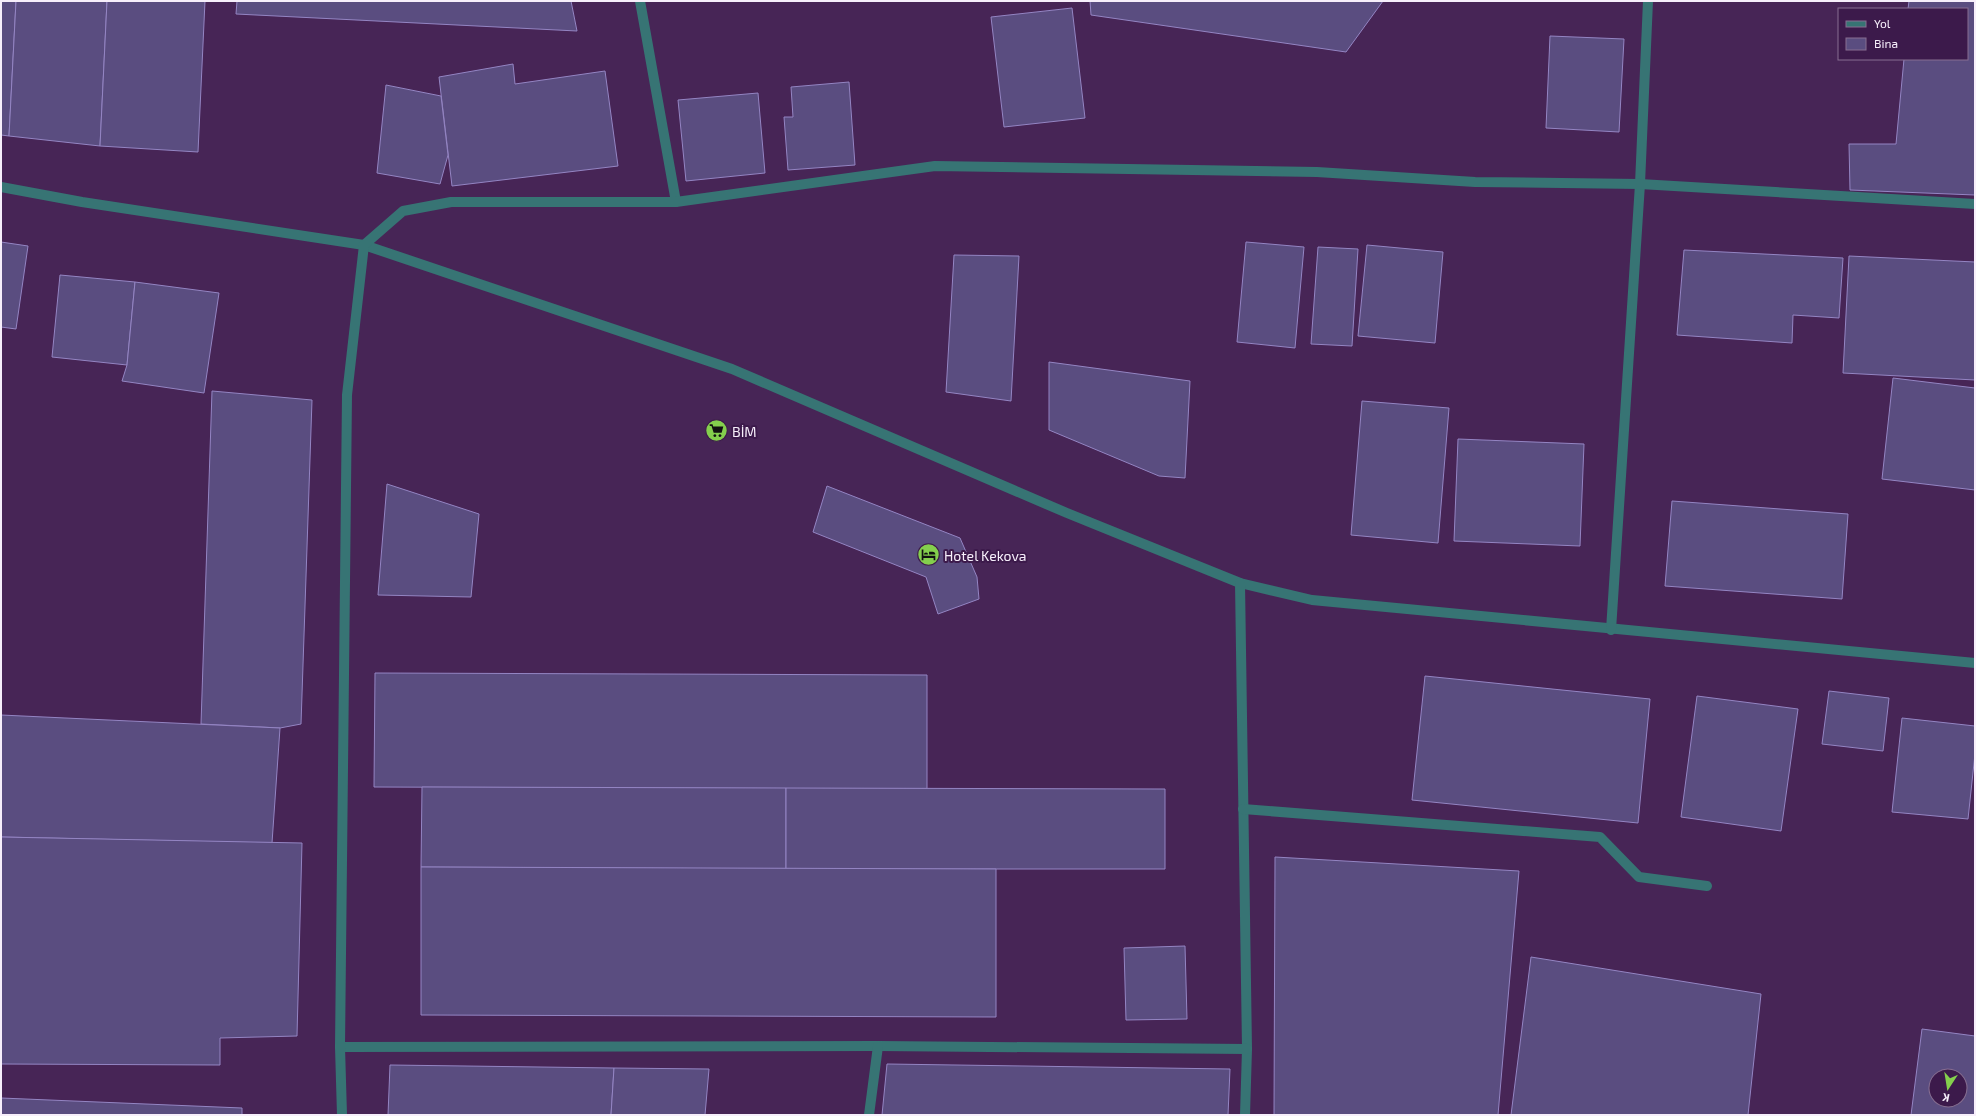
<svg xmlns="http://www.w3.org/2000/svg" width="1976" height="1116" viewBox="0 0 1976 1116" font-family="'Exo 2',sans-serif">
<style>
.building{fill:#5a4d80;stroke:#9485c3;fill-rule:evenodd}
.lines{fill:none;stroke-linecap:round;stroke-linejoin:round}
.minor{stroke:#377474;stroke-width:10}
.labels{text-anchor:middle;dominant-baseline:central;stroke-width:4;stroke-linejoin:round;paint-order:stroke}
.poi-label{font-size:14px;fill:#f7effb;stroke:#3c1a4b;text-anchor:start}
</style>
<rect width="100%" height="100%" fill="#472556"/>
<g class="building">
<polygon points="1,1 16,1 9,136 1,135"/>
<polygon points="16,1 107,1 100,146 9,136"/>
<polygon points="107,1 205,1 198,152 100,146"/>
<polygon points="237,1 571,1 577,31 236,14"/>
<polygon points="1090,1 1383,1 1346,52 1091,15"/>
<polygon points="1909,1 1975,1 1975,195 1850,190 1849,144 1896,144 1904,59 1967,59 1967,9 1908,9"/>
<polygon points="1072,8 1085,118 1004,127 991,17"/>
<polygon points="1550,36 1624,39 1619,132 1546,128"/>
<polygon points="513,64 515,84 605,71 618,166 452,186 439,77"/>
<polygon points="849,82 855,165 788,170 784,117 793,117 791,87"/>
<polygon points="386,85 441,96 448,155 440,184 377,173"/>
<polygon points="758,93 765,173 686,181 678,100"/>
<polygon points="1,242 28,246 16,329 1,327"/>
<polygon points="1246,242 1304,247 1295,348 1237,342"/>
<polygon points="1367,245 1443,252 1435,343 1358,336"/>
<polygon points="1318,247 1358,249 1352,346 1311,344"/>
<polygon points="1684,250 1843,258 1839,318 1793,315 1792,343 1677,335"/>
<polygon points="954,255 1019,256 1011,401 946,392"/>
<polygon points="1849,256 1975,262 1975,380 1843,373"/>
<polygon points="60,275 135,282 127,365 52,357"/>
<polygon points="135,282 219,293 204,393 122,381 127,365"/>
<polygon points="1049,362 1190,381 1185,478 1159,476 1049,430"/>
<polygon points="1893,378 1975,388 1975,490 1882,479"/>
<polygon points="212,391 312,400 301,724 280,728 201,724"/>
<polygon points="1362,401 1449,408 1438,543 1351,535"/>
<polygon points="1458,439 1584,444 1580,546 1454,541"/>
<polygon points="387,484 479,514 471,597 378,595"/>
<polygon points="827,486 960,538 977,577 979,599 938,614 926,577 813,532"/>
<polygon points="1672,501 1848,514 1842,599 1665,586"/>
<polygon points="375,673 927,675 927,789 374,787"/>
<polygon points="1425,676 1650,699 1638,823 1412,800"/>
<polygon points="1829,691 1889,698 1883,751 1822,744"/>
<polygon points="1697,696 1798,709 1781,831 1681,817"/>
<polygon points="1,715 280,728 272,843 1,837"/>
<polygon points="1902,718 1975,726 1975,754 1968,819 1892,812"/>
<polygon points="422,787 786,788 786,869 421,867"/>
<polygon points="786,788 1165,789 1165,869 786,869"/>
<polygon points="1,837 302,843 297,1036 220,1038 220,1065 1,1064"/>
<polygon points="1275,857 1519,871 1498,1115 1274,1115"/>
<polygon points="421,867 996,869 996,1017 421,1015"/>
<polygon points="1185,946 1187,1019 1126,1020 1124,948"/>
<polygon points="1531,957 1761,994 1748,1115 1511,1115"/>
<path d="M 1922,1029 L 1975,1036 L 1975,1115 L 1911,1115 ZM 1936,1076 L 1960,1076 L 1960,1100 L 1936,1100 Z"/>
<polygon points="887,1064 1230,1069 1228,1115 882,1115"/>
<polygon points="390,1065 614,1068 611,1115 388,1115"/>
<polygon points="614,1068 709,1069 705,1115 611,1115"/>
<polygon points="1,1098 242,1108 242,1115 1,1115"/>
</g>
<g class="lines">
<g class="minor">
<polyline points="640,1 676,202"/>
<polyline points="1,187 82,202 364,245 732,369 1067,513 1240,583 1312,600 1975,663"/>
<polyline points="1240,583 1247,1049 1245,1115"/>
<polyline points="1611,630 1640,184 1648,1"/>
<polyline points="1243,809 1600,837 1639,877 1707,886"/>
<polyline points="340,1047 878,1046 1247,1049"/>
<polyline points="342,1115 340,1047 347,395 364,245 403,211 451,202 676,202 935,166 1317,172 1475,182 1640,184 1975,204"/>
<polyline points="869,1115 878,1046"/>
</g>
</g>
<defs>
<symbol id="supermarket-disc" viewBox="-11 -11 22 22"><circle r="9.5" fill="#84cf4d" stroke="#3c1a4b"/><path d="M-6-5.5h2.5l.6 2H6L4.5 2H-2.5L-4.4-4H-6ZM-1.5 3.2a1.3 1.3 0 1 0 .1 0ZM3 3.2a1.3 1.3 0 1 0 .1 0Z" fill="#111"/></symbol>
<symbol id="hotel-disc" viewBox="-11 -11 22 22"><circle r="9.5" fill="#84cf4d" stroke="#3c1a4b"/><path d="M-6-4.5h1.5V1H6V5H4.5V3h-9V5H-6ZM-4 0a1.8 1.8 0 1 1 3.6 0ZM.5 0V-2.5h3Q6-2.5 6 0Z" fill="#111"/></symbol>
</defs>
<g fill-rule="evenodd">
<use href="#supermarket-disc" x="704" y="418" width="25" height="25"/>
<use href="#hotel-disc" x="916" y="542" width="25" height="25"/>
</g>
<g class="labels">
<g class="poi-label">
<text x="732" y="431">BİM</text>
<text x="944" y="555">Hotel Kekova</text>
</g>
</g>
<rect width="1976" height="1116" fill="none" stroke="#f7effb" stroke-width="4"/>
<rect x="1838" y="8" width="130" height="52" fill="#3c1a4b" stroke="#876f91"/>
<rect x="1846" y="21" width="20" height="6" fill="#377474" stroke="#876f91"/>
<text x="1874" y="28" font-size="12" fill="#f7effb">Yol</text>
<rect x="1846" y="38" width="20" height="12" fill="#5a4d80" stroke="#876f91"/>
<text x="1874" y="48" font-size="12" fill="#f7effb">Bina</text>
<g transform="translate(1948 1088) rotate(192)"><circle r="19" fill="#3c1a4b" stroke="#876f91"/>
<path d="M0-3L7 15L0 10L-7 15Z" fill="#84cf4d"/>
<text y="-6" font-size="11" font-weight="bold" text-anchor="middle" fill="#f7effb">K</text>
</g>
</svg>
